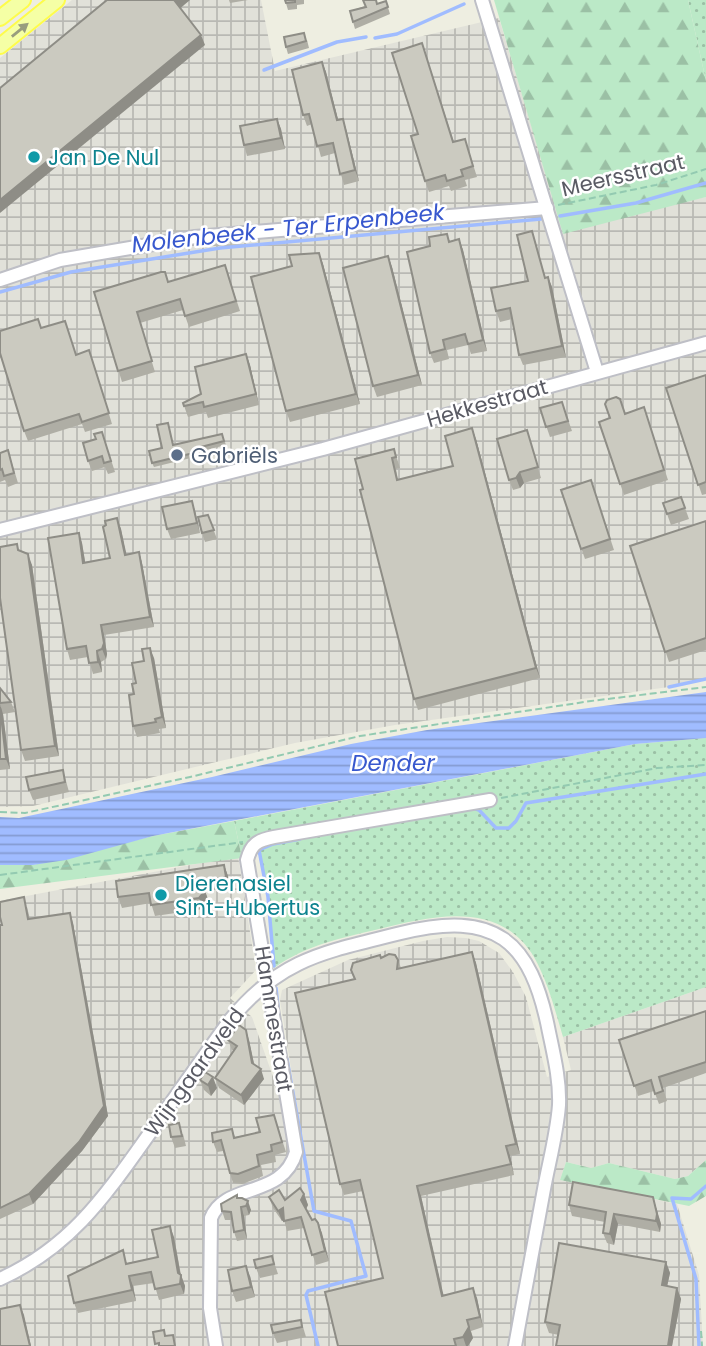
<svg xmlns="http://www.w3.org/2000/svg" width="706" height="1346" viewBox="0 0 706 1346" font-family="Poppins,sans-serif">
<style>
.industrial{fill:url(#industrial-grid)}
.green{fill:url(#green-dots)}
.forest{fill:url(#forest-firs)}
.water{fill:url(#water-rules)}
.lines{fill:none;stroke-linecap:round;stroke-linejoin:round}
.stream{stroke:#a0bcff;stroke-width:3.5}
.minor-casing{stroke:#bebfc6;stroke-width:16}
.major-casing{stroke:#fefc4a;stroke-width:18}
.path{stroke:#93cab1;stroke-width:2;stroke-dasharray:7 3.5;stroke-linecap:butt}
.minor{stroke:#fff;stroke-width:12}
.major{stroke:#f5ffa5;stroke-width:14}
.wall{fill:#afaea5}
.shaded-wall{fill:#8e8d86}
.building{fill:#cbcac0;stroke:#8e8d86;stroke-width:2}
.oneway{fill:#989d7e}
.culture-dot{fill:#0f9aa8;stroke:#fff;stroke-width:2.5}
.service-dot{fill:#5c6f8a;stroke:#fff;stroke-width:2.5}
.labels{text-anchor:middle;dominant-baseline:central;stroke-width:5;stroke-linejoin:round;paint-order:stroke}
.culture-label{font-size:21px;fill:#0d838f;stroke:#fff;text-anchor:start}
.street-label{font-size:21px;fill:#5a5b64;stroke:#fff}
.service-label{font-size:21px;fill:#4e5e75;stroke:#fff;text-anchor:start}
.water-label{font-size:23px;font-style:italic;fill:#3858ce;stroke:#fff}
</style>
<defs>
<pattern id="industrial-grid" width="8" height="8" patternUnits="userSpaceOnUse" patternTransform="scale(1.75)"><rect width="8" height="8" fill="#e1e1d9"/><path d="M0 4h8M4 0v8" fill="none" stroke="#b9b9b4"/></pattern>
<pattern id="green-dots" width="8" height="8" patternUnits="userSpaceOnUse" patternTransform="scale(1.75)"><rect width="8" height="8" fill="#bbe9c7"/><path d="M2 2h.1M6 6h.1" fill="none" stroke="#9bc0a5" stroke-width="1.8" stroke-linecap="round"/></pattern>
<pattern id="forest-firs" width="22" height="20" patternUnits="userSpaceOnUse" patternTransform="scale(1.75)"><rect width="22" height="20" fill="#bbe9c7"/><path d="M5 1l3.5 6h-7zM16 11l3.5 6h-7z" fill="#9bc0a5"/></pattern>
<pattern id="water-rules" width="6" height="5" patternUnits="userSpaceOnUse" patternTransform="scale(1.75)"><rect width="6" height="5" fill="#a0bcff"/><path d="M0 2.5h6" fill="none" stroke="#859cd2"/></pattern>
</defs>
<rect width="100%" height="100%" fill="#eeeee1"/>
<g class="industrial">
<polygon points="72,0 261,0 275,71 499,18 562,228 706,197 706,679 669,687 395,725 295,743 33,806 0,807 0,58"/>
<polygon points="238,856 256,970 230,998 252,1017 278,1091 294,1087 280,1000 282,990 348,960 423,941 447,937 466,938 479,941 499,953 513,972 526,997 547,1077 571,1070 563,1037 706,987 706,1160 688,1176 675,1179 609,1163 591,1168 566,1162 560,1180 677,1204 699,1275 703,1346 0,1346 0,901"/>
</g>
<g class="green">
<polygon points="688,0 706,0 706,81"/>
<path d="M 706,738 L 706,987 L 563,1037 C 555,1010 548,982 534,957 C 499,899 432,916 379,929 C 341,938 306,945 274,968 L 268,897 L 259,851 L 242,858 L 234,821 L 635,744 Z"/>
</g>
<g class="forest">
<polygon points="494,0 688,0 706,81 706,197 563,234"/>
<polygon points="234,821 242,858 0,889 0,865 33,865 153,836"/>
<polygon points="706,1160 706,1196 689,1206 560,1180 566,1162 591,1168 609,1163 675,1179 688,1176"/>
</g>
<polygon class="water" points="706,692 706,738 635,744 153,836 66,860 33,865 0,865 0,817 19,818 212,777 351,744 427,730"/>
<g class="lines">
<g class="stream">
<polyline points="375,38 397,34 464,4"/>
<polyline points="264,70 337,42 366,37"/>
<polyline points="560,216 636,203 706,183"/>
<polyline points="0,292 71,272 220,248 541,219"/>
<polyline points="669,687 706,679"/>
<polyline points="473,808 479,810 496,828 509,828 516,821 526,803 706,774"/>
<polyline points="274,966 268,897 259,850 273,844 300,839"/>
<polyline points="276,988 278,1007"/>
<polyline points="287,1059 314,1211 351,1221 366,1276 308,1291 306,1295 318,1346"/>
<polyline points="699,1346 696,1279 672,1198 691,1199 706,1186"/>
</g>
<defs>
<g id="minor">
<polyline points="482,0 597,372"/>
<polyline points="0,280 60,260 195,237 547,208"/>
<polyline points="0,530 323,449 706,343"/>
<path d="M 0,1279 C 73,1246 107,1193 152,1130 C 178,1093 204,1056 230,1020 C 282,957 326,952 401,933 C 495,910 531,939 549,1032 C 554,1056 560,1080 559,1105 C 557,1133 549,1162 544,1189 C 534,1241 525,1294 515,1346"/>
<path d="M 216,1346 L 210,1308 L 211,1218 C 225,1182 283,1199 296,1152 L 247,860 C 251,844 258,840 274,837 L 490,800"/>
</g>
<g id="major">
<polyline points="0,18 23,0"/>
<polyline points="0,46 57,0"/>
</g>
</defs>
<use href="#minor" class="minor-casing"/>
<use href="#major" class="major-casing"/>
<g class="path">
<polyline points="558,205 656,185 706,169"/>
<polyline points="501,798 657,768 706,765"/>
<polyline points="0,812 25,813 190,777 360,736 591,701 706,687"/>
<polyline points="0,875 243,842"/>
<polyline points="701,1331 702,1346"/>
</g>
<use href="#minor" class="minor"/>
<use href="#major" class="major"/>
</g>
<g class="wall">
<polygon points="229,0 248,0 230,3"/>
<polygon points="285,0 304,0 304,4 297,5 297,9 288,10"/>
<polygon points="386,1 390,14 355,29 350,11 377,2 377,4"/>
<polygon points="307,40 309,48 288,54 286,47"/>
<polygon points="422,43 454,142 465,139 477,177 465,180 467,186 451,191 449,186 429,192 425,181 418,134"/>
<polygon points="322,62 326,72 338,120 343,119 346,129 359,181 344,185 335,153 321,157 312,124 307,126 303,115"/>
<polygon points="277,119 281,129 285,149 247,156 244,145"/>
<polygon points="532,231 545,277 548,277 552,287 566,357 523,365 519,355 512,319 500,322 496,311 528,281"/>
<polygon points="459,239 463,250 487,351 471,354 468,345 447,350 449,359 434,363 430,353 450,241"/>
<polygon points="319,253 323,264 360,404 290,422 286,411 292,266"/>
<polygon points="388,256 392,267 422,385 377,397 373,386"/>
<polygon points="225,265 240,311 189,327 183,310 140,323 155,372 122,382 94,292 168,282"/>
<polygon points="65,321 76,355 93,361 112,424 85,432 82,424 28,441 24,431 42,328"/>
<polygon points="246,354 250,365 259,405 208,418 206,412 188,417 183,403 201,394"/>
<polygon points="706,375 706,494 702,495 666,388"/>
<polygon points="562,402 572,431 550,437 540,408"/>
<polygon points="644,407 668,480 624,495 599,422"/>
<polygon points="168,423 173,445 222,434 226,445 202,451 203,455 154,467 152,463 162,448"/>
<polygon points="102,432 115,472 108,474 105,467 92,471 88,461 96,439"/>
<polygon points="476,439 540,678 418,710 414,699 363,489 394,449 400,468 396,469 398,480 453,466"/>
<polygon points="530,441 541,478 524,483 520,488 513,490 509,480"/>
<polygon points="8,450 18,483 8,487 5,480 0,482 0,453"/>
<polygon points="591,480 614,550 585,559 561,490"/>
<polygon points="681,497 689,519 671,525 663,503"/>
<polygon points="195,511 200,533 171,539 167,529"/>
<polygon points="208,515 217,539 205,542 202,533"/>
<polygon points="117,518 121,529 126,555 139,552 142,563 154,627 104,635 107,654 106,659 101,662 102,672 93,674 88,657 70,660 67,649 79,533 82,543 85,562 110,558"/>
<polygon points="706,521 706,650 669,662 630,546"/>
<polygon points="17,544 19,550 32,565 59,756 25,761 21,750"/>
<polygon points="154,658 166,728 159,729 160,733 137,737 133,726 134,694 136,683"/>
<polygon points="0,688 11,702 15,712 3,714 10,769 0,770"/>
<polygon points="63,770 69,792 33,800 29,790"/>
<polygon points="224,865 228,876 229,887 205,891 209,902 203,909 155,916 151,903 122,908 118,897"/>
<polygon points="27,907 30,919 73,923 108,1116 82,1151 33,1204 0,1219 0,925"/>
<polygon points="472,952 476,963 520,1154 510,1156 514,1175 421,1196 443,1295 477,1298 483,1327 471,1331 473,1338 468,1346 338,1346 383,1278 363,1191 344,1195 340,1184 354,979 351,970 381,958 398,960 401,968"/>
<polygon points="706,1011 706,1073 663,1088 667,1101 659,1104 654,1091 638,1096 619,1040"/>
<polygon points="228,1040 249,1040 254,1064 264,1079 244,1105 219,1088 215,1078 234,1051 232,1050"/>
<polygon points="200,1080 217,1088 211,1096 204,1090"/>
<polygon points="274,1115 286,1152 275,1155 276,1162 261,1165 263,1176 242,1184 233,1183 223,1151 217,1152 213,1142 232,1129 235,1137 260,1132"/>
<polygon points="183,1134 186,1146 175,1148 171,1137"/>
<polygon points="304,1194 308,1205 306,1209 312,1220 318,1223 329,1261 316,1265 304,1228 287,1231 284,1220 282,1221 273,1208 269,1197 285,1200"/>
<polygon points="238,1198 251,1210 249,1215 244,1216 247,1239 237,1241 234,1232 232,1220 225,1220 222,1211"/>
<polygon points="569,1205 656,1208 661,1224 660,1232 618,1224 614,1245 607,1243 603,1233 605,1222 572,1216"/>
<polygon points="174,1237 181,1275 185,1286 184,1294 159,1300 154,1283 133,1286 136,1301 78,1313 74,1303 127,1263 158,1257"/>
<polygon points="272,1256 278,1274 260,1278 256,1268"/>
<polygon points="666,1262 670,1273 667,1286 677,1288 681,1299 672,1346 556,1346 559,1335 549,1333 545,1322"/>
<polygon points="250,1276 255,1297 236,1302 232,1291"/>
<polygon points="301,1320 306,1337 277,1343 273,1333"/>
</g>
<g class="shaded-wall">
<polygon points="174,0 190,0 177,11"/>
<polygon points="201,35 205,45 0,213 0,200"/>
<polygon points="322,62 326,72 341,131 337,120"/>
<polygon points="277,119 281,129 285,149 281,138"/>
<polygon points="343,119 346,129 359,181 355,170"/>
<polygon points="459,239 463,250 487,351 483,340"/>
<polygon points="319,253 323,264 360,404 356,394"/>
<polygon points="388,256 392,267 422,385 418,375"/>
<polygon points="548,277 552,287 566,357 562,346"/>
<polygon points="246,354 250,365 259,405 256,394"/>
<polygon points="472,428 476,439 540,678 536,668"/>
<polygon points="520,472 524,483 520,488 516,478"/>
<polygon points="192,501 195,511 200,533 197,523"/>
<polygon points="117,518 121,529 129,566 125,555"/>
<polygon points="79,533 82,543 87,573 83,563"/>
<polygon points="139,552 142,563 154,627 150,617"/>
<polygon points="28,554 32,565 59,756 55,746"/>
<polygon points="101,625 104,635 107,654 106,659 102,649"/>
<polygon points="150,648 154,658 166,728 162,717"/>
<polygon points="97,651 101,662 102,672 98,662"/>
<polygon points="0,704 3,714 10,769 6,759"/>
<polygon points="224,865 228,876 229,887 226,877"/>
<polygon points="205,891 209,902 203,909 199,898"/>
<polygon points="70,913 73,923 108,1116 82,1151 33,1204 29,1194"/>
<polygon points="472,952 476,963 520,1154 516,1144"/>
<polygon points="246,1030 249,1040 256,1073 252,1063"/>
<polygon points="261,1069 264,1079 244,1105 241,1095"/>
<polygon points="213,1077 217,1088 211,1096 208,1085"/>
<polygon points="506,1146 510,1156 514,1175 511,1164"/>
<polygon points="417,1186 421,1196 446,1306 442,1296"/>
<polygon points="304,1194 308,1205 305,1211 301,1200"/>
<polygon points="653,1197 661,1224 660,1232 656,1221"/>
<polygon points="248,1201 251,1210 249,1215 246,1206"/>
<polygon points="241,1207 244,1216 247,1239 244,1230"/>
<polygon points="283,1208 287,1218 282,1221 278,1211"/>
<polygon points="614,1214 618,1224 614,1245 610,1234"/>
<polygon points="318,1223 322,1233 329,1261 325,1251"/>
<polygon points="170,1226 174,1237 181,1277 181,1275 185,1286 184,1294 180,1284"/>
<polygon points="666,1262 670,1273 665,1296 662,1285"/>
<polygon points="246,1266 250,1276 255,1297 251,1287"/>
<polygon points="129,1276 133,1286 136,1301 132,1290"/>
<polygon points="473,1288 477,1298 483,1327 480,1317"/>
<polygon points="677,1288 681,1299 672,1346 667,1346"/>
<polygon points="20,1305 24,1315 31,1346 30,1346"/>
<polygon points="467,1320 473,1338 468,1346 466,1346 463,1337"/>
</g>
<g class="building">
<polygon points="107,0 174,0 201,35 0,200 0,88"/>
<polygon points="285,0 295,0 295,2 286,3"/>
<polygon points="363,0 376,0 377,4 386,1 388,7 353,22 350,11 366,7"/>
<polygon points="304,33 306,41 286,47 284,37"/>
<polygon points="422,43 453,142 465,139 473,166 461,170 463,176 447,181 445,175 425,181 411,136 418,134 392,53"/>
<polygon points="322,62 337,120 343,119 355,170 340,174 333,143 317,146 309,114 303,115 292,70"/>
<polygon points="277,119 281,138 244,145 240,126"/>
<polygon points="532,231 545,278 548,277 562,346 519,355 510,308 496,311 491,288 528,281 517,235"/>
<polygon points="447,234 449,242 459,239 483,340 468,344 465,334 443,340 445,349 430,353 407,252 430,246 429,237"/>
<polygon points="319,253 356,394 286,411 251,277 292,266 289,255"/>
<polygon points="388,256 418,375 373,386 343,268"/>
<polygon points="225,265 236,301 185,316 180,299 137,312 152,361 118,371 94,292 161,272 165,272 168,282"/>
<polygon points="38,319 41,328 65,321 76,355 89,350 109,413 82,422 79,414 24,431 0,353 0,331"/>
<polygon points="246,354 256,394 204,407 203,402 184,406 183,403 201,394 195,367"/>
<polygon points="706,375 706,482 698,485 666,388"/>
<polygon points="616,397 620,399 625,414 644,407 664,470 620,484 599,422 610,418 605,404 607,400"/>
<polygon points="562,402 568,421 546,427 540,408"/>
<polygon points="168,423 173,445 222,434 224,441 201,447 202,451 152,463 149,451 162,448 157,425"/>
<polygon points="472,428 536,668 414,699 360,490 363,489 355,459 394,449 396,457 392,458 397,480 453,466 445,436"/>
<polygon points="527,430 538,467 520,472 516,478 509,480 497,439"/>
<polygon points="102,432 111,461 104,463 102,456 88,461 83,443 96,439 94,434"/>
<polygon points="8,450 14,473 4,476 2,469 0,470 0,453"/>
<polygon points="591,480 610,539 581,549 561,490"/>
<polygon points="681,497 685,508 667,514 663,503"/>
<polygon points="192,501 197,523 167,529 162,507"/>
<polygon points="208,515 214,530 202,533 198,517"/>
<polygon points="117,518 125,555 139,552 150,617 101,625 104,643 102,649 97,651 98,662 89,663 86,646 67,649 48,538 79,533 83,563 110,558 103,527 106,525 105,521"/>
<polygon points="706,521 706,638 665,652 630,546"/>
<polygon points="17,544 18,550 28,554 55,746 21,750 0,598 0,547"/>
<polygon points="150,648 162,717 155,719 156,722 133,726 129,695 134,694 132,684 136,683 132,663 144,661 142,649"/>
<polygon points="0,688 11,702 0,703"/>
<polygon points="0,707 6,759 0,759"/>
<polygon points="63,770 65,782 29,790 26,777"/>
<polygon points="224,865 226,877 191,882 205,891 199,898 151,905 149,893 118,897 116,881"/>
<polygon points="24,897 28,919 70,913 104,1106 79,1142 29,1194 0,1208 0,925 2,925 0,917 0,902"/>
<polygon points="472,952 516,1144 506,1146 511,1164 417,1186 442,1296 473,1288 480,1317 467,1320 469,1327 463,1337 454,1339 456,1346 338,1346 325,1292 383,1278 360,1180 340,1184 295,993 355,979 351,970 353,963 380,955 381,958 389,954 395,955 398,960 397,969"/>
<polygon points="706,1011 706,1062 659,1077 663,1091 655,1094 651,1080 634,1086 619,1040"/>
<polygon points="239,1025 246,1030 252,1063 261,1069 241,1095 215,1078 237,1046 228,1040"/>
<polygon points="205,1072 213,1077 208,1085 200,1080"/>
<polygon points="274,1115 282,1142 271,1145 272,1151 257,1155 259,1166 238,1174 230,1173 221,1140 213,1142 212,1133 232,1129 234,1138 260,1132 256,1118"/>
<polygon points="179,1123 182,1136 171,1137 169,1125"/>
<polygon points="573,1182 653,1197 657,1214 656,1221 614,1214 610,1234 603,1233 606,1212 569,1205"/>
<polygon points="300,1188 304,1194 301,1200 312,1220 315,1219 318,1223 325,1251 312,1255 301,1217 284,1221 283,1208 278,1211 269,1197 279,1190 285,1200"/>
<polygon points="237,1195 237,1198 242,1198 248,1201 246,1206 241,1207 244,1230 234,1232 231,1212 222,1211 221,1204"/>
<polygon points="170,1226 178,1273 181,1275 180,1284 155,1289 151,1272 129,1276 132,1290 74,1303 68,1276 123,1250 126,1264 158,1257 152,1230"/>
<polygon points="559,1243 666,1262 662,1285 677,1288 668,1346 556,1346 560,1325 545,1322"/>
<polygon points="272,1256 274,1264 256,1268 254,1260"/>
<polygon points="246,1266 251,1287 232,1291 228,1270"/>
<polygon points="20,1305 30,1346 0,1346 0,1309"/>
<polygon points="301,1320 302,1327 273,1333 271,1325"/>
<polygon points="164,1330 165,1336 173,1335 175,1346 159,1346 159,1343 155,1344 153,1332"/>
</g>
<defs><path id="oneway-solid" d="M-6-.8H1V-3.2L6.5 0L1 3.2V.8H-6Z" transform="scale(1.75)"/></defs>
<use class="oneway" href="#oneway-solid" transform="translate(20 30) rotate(-39)"/>
<g class="culture-dot">
<circle cx="34" cy="157" r="7"/>
<circle cx="161" cy="895" r="7"/>
</g>
<circle class="service-dot" cx="177" cy="455" r="7"/>
<g class="labels">
<g class="culture-label">
<text x="48" y="157">Jan De Nul</text>
<text x="175" y="883">Dierenasiel<tspan x="175" dy="24">Sint-Hubertus</tspan></text>
</g>
<g class="street-label">
<text transform="translate(623 175) rotate(-13)">Meersstraat</text>
<text transform="translate(487 403) rotate(-16)">Hekkestraat</text>
<text transform="translate(274 1019) rotate(81)">Hammestraat</text>
<text transform="translate(194 1072) rotate(-54)">Wijngaardveld</text>
</g>
<g class="service-label">
<text x="191" y="455">Gabriëls</text>
</g>
<g class="water-label">
<text transform="translate(288 228) rotate(-6)">Molenbeek - Ter Erpenbeek</text>
<text x="393" y="763">Dender</text>
</g>
</g>
</svg>
